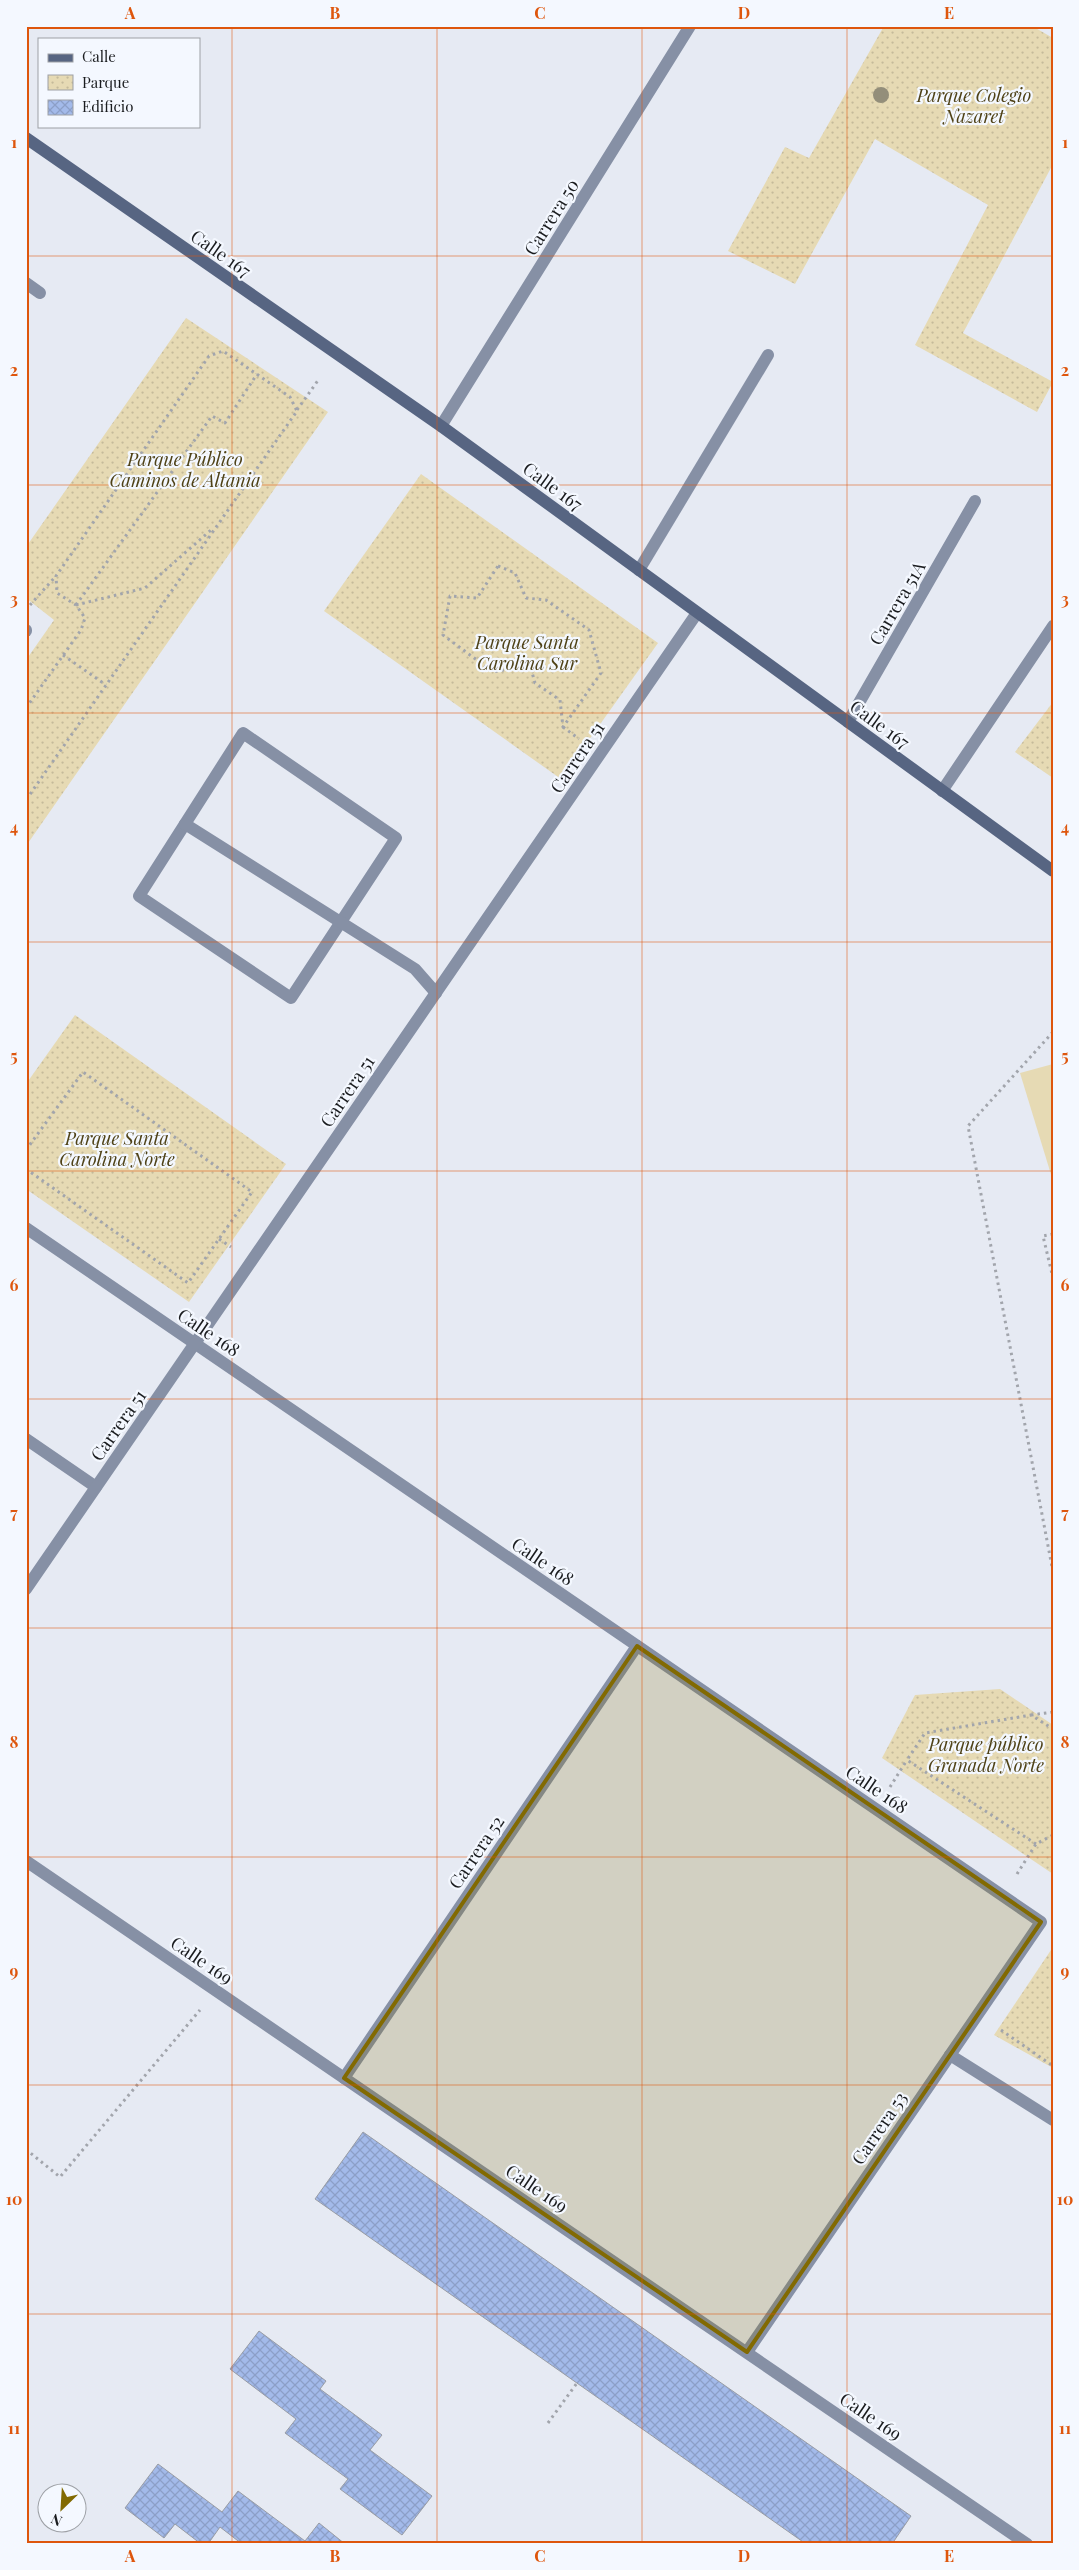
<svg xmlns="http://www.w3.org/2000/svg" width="1079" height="2570" viewBox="0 0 1079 2570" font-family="'Playfair Display',serif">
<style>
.green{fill:#e6dab4}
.park{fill:url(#park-dots)}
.building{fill:url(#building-cross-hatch);stroke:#989ca4}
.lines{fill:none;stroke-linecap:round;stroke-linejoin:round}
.path{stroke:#a2a5ac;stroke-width:3;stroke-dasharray:2.5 4;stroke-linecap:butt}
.lane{stroke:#8690a5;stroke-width:12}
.street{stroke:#8690a5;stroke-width:12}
.secondary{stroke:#576582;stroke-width:12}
.tree{fill:#938e7a}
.marked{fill:#826a02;fill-opacity:0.2;stroke:#826a02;stroke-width:4;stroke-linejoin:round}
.grid{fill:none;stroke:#de560d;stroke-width:1;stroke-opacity:0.55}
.labels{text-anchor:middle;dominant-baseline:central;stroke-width:4.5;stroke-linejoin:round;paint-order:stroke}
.park-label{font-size:18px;font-style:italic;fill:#4f4217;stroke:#f4f8ff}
.street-label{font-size:18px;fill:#1a1c1f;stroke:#f4f8ff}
.neatline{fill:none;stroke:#de560d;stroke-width:2}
.grid-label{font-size:16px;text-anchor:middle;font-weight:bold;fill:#de560d}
</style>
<defs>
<pattern id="park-dots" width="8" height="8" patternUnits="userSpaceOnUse" patternTransform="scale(1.25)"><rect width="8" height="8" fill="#e6dab4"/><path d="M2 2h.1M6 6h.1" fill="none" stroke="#c5ba9a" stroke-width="1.8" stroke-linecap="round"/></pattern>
<pattern id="building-cross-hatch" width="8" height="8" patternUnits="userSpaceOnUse" patternTransform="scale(1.25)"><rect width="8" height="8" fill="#a3baea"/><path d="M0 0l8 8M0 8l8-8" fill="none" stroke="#8c9fc8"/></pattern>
</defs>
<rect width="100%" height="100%" fill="#e6eaf3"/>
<polygon class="green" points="1053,1064 1053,1181 1020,1073"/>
<g class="park">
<polygon points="884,26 1032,26 1053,38 1053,164 963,333 1053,382 1037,412 915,345 988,205 875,139 795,284 728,251 785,147 809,158"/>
<polygon points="186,318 328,412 26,846 26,660 54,620 26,598 26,547"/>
<polygon points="421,474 658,643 561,779 324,611"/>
<polygon points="1053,702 1053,778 1015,752"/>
<polygon points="75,1015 286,1164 189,1302 26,1189 26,1084"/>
<polygon points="1000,1689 1053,1725 1053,1874 882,1758 915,1695"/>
<polygon points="1053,1947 1053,2068 994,2035"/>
</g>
<g class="building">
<polygon points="363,2132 911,2516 892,2544 806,2544 315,2199"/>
<polygon points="259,2331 326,2381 320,2389 382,2435 370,2450 432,2496 402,2535 340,2489 348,2479 285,2433 296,2419 230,2369"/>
<polygon points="158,2464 222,2512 238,2491 305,2541 319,2523 345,2544 242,2544 220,2527 208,2544 201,2544 175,2524 164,2538 125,2508"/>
</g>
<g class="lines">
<g class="path">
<polyline points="297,410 319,379"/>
<polygon points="498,566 515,573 526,598 546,600 589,630 601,673 563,727 560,700 535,683 530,665 493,672 443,635 450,596 477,598"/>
<polyline points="30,605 56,576"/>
<polyline points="76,605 212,416 225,423 257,374"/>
<polyline points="76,605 145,588 211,530"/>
<polyline points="63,655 106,685"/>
<polyline points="26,708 81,630 85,618 76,605 57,593 56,576 209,356 223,351 290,397 297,411 26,800"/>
<polyline points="563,727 579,739"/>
<polyline points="1053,1032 968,1126 1053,1572"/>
<polyline points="26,1150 83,1072 252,1192 188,1283 26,1169"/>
<polyline points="1053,1234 1043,1236 1053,1278"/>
<polyline points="219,1239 231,1247"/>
<polyline points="1031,1715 1053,1712"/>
<polyline points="890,1787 907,1760"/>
<polyline points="1036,1844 907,1760 925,1733 1031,1715 1053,1729"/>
<polyline points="1017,1874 1036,1844 1053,1835"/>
<polyline points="1001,2030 1053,2066"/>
<polyline points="26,2153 28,2151 60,2177 200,2010"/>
<polyline points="548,2423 577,2383"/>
</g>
<g class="lane">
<polyline points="26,283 40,293"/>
<polygon points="243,733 396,838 291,998 139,896"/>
<polyline points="942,791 1053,626"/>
<polyline points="185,824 415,969 436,993"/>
</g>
<g class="street">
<polyline points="441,426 690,26"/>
<polyline points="639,570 768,355"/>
<polyline points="26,630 26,631"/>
<polyline points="848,722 975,501"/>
<polyline points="26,1228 1041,1922 747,2352"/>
<polyline points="26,1439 96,1487"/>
<polyline points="26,1589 697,613"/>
<polyline points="26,1861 1027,2544"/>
<polyline points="950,2055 1053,2120"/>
<polyline points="344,2078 637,1646"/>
</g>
<polyline class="secondary" points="26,138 441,426 1053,871"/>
</g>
<circle class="tree" cx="881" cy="95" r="8"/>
<path class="marked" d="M 637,1646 L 1041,1922 L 747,2352 L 344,2078 Z"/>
<path class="grid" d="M 232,26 L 232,2544M 437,26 L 437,2544M 642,26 L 642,2544M 847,26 L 847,2544M 26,256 L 1053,256M 26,485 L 1053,485M 26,713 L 1053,713M 26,942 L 1053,942M 26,1171 L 1053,1171M 26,1399 L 1053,1399M 26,1628 L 1053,1628M 26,1857 L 1053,1857M 26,2085 L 1053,2085M 26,2314 L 1053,2314"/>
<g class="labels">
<g class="park-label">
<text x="974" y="95">Parque Colegio<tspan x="974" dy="21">Nazaret</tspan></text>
<text x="185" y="459">Parque Público<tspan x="185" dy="21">Caminos de Altania</tspan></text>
<text x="527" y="642">Parque Santa<tspan x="527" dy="21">Carolina Sur</tspan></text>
<text x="117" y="1138">Parque Santa<tspan x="117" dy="21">Carolina Norte</tspan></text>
<text x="986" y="1744">Parque público<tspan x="986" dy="21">Granada Norte</tspan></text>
</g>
<g class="street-label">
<text transform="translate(551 217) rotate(-58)">Carrera 50</text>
<text transform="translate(221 253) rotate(35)">Calle 167</text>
<text transform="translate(553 486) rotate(36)">Calle 167</text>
<text transform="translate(897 603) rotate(-60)">Carrera 51A</text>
<text transform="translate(880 724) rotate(36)">Calle 167</text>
<text transform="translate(577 757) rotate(-56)">Carrera 51</text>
<text transform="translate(347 1091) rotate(-56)">Carrera 51</text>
<text transform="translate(209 1332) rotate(34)">Calle 168</text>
<text transform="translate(118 1425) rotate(-55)">Carrera 51</text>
<text transform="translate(543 1561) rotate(34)">Calle 168</text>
<text transform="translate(877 1789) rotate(34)">Calle 168</text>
<text transform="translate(476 1852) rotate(-56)">Carrera 52</text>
<text transform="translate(202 1960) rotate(34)">Calle 169</text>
<text transform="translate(879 2128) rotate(-56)">Carrera 53</text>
<text transform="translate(537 2188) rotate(34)">Calle 169</text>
<text transform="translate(871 2416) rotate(34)">Calle 169</text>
</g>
</g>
<rect width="1079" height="2570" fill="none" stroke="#f4f8ff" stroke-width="55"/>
<rect x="38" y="38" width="162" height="90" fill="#f4f8ff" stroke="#9da0a5"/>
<rect x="48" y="54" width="25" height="8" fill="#576582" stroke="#9da0a5"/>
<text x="82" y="62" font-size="15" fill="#1a1c1f">Calle</text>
<rect x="48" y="75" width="25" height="15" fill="url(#park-dots)" stroke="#9da0a5"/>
<text x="82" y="88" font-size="15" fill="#1a1c1f">Parque</text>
<rect x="48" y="100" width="25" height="15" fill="url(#building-cross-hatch)" stroke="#9da0a5"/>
<text x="82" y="112" font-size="15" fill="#1a1c1f">Edificio</text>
<g transform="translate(62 2508) rotate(205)"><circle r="24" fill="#f4f8ff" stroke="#9da0a5"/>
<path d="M0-4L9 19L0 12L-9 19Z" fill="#826a02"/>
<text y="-8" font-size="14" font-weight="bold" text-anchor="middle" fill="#1a1c1f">N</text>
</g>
<rect x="28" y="28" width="1024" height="2514" class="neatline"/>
<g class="grid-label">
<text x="130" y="19">A</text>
<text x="335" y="19">B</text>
<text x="540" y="19">C</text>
<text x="744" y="19">D</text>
<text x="949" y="19">E</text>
<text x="14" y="148">1</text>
<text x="1065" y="148">1</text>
<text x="14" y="376">2</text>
<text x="1065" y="376">2</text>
<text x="14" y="605">3</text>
<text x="1065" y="605">3</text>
<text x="14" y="833">4</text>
<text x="1065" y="833">4</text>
<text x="14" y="1062">5</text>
<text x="1065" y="1062">5</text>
<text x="14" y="1291">6</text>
<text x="1065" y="1291">6</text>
<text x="14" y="1519">7</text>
<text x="1065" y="1519">7</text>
<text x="14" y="1748">8</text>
<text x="1065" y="1748">8</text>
<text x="14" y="1977">9</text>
<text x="1065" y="1977">9</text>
<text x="14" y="2205">10</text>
<text x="1065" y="2205">10</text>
<text x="14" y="2434">11</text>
<text x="1065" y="2434">11</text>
<text x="130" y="2562">A</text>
<text x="335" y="2562">B</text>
<text x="540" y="2562">C</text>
<text x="744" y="2562">D</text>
<text x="949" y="2562">E</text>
</g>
</svg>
